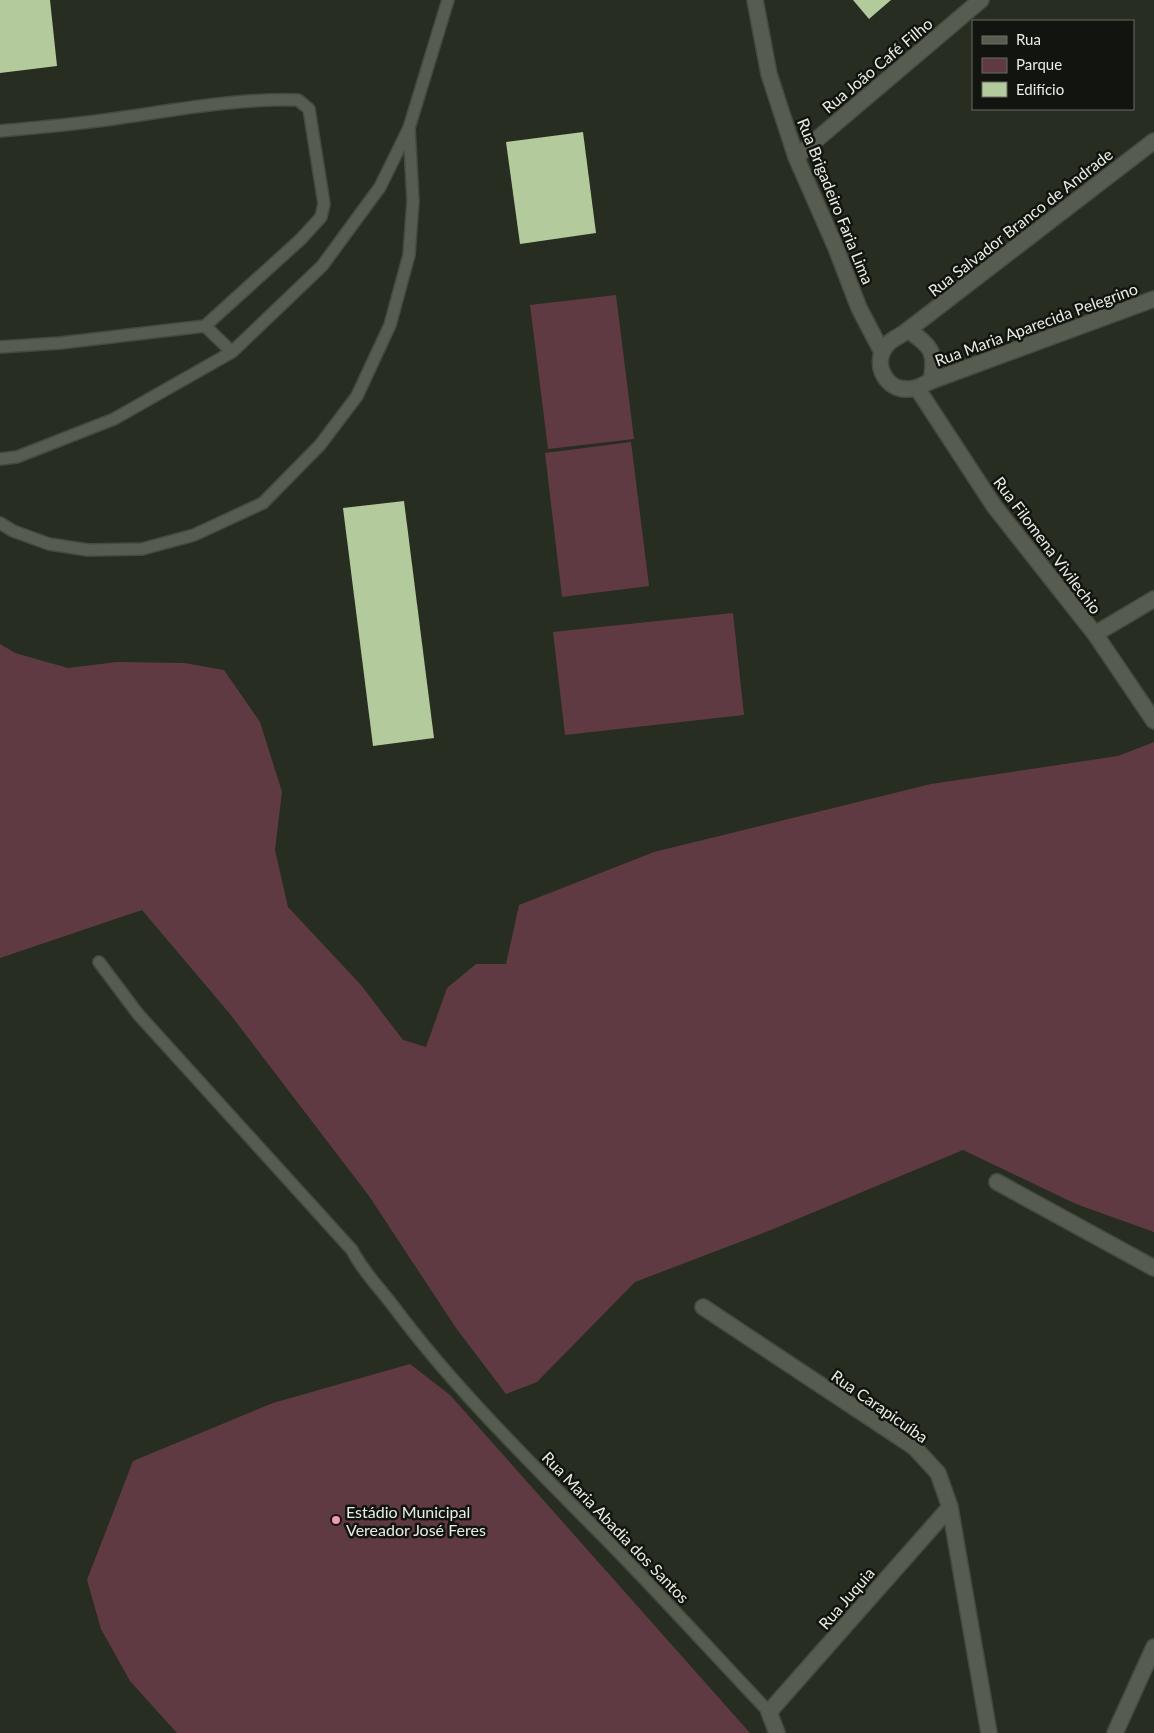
<svg xmlns="http://www.w3.org/2000/svg" width="1154" height="1733" viewBox="0 0 1154 1733" font-family="Lato,sans-serif">
<style>
.green{fill:#603a42}
.building{fill:#b3ca9c}
.lines{fill:none;stroke-linecap:round;stroke-linejoin:round}
.lane-casing{stroke:#444a3f;stroke-width:14}
.street-casing{stroke:#444a3f;stroke-width:18}
.lane{stroke:#565c4f;stroke-width:11}
.street{stroke:#565c4f;stroke-width:15}
.poi-dot{fill:#f39aab;stroke:#12150f;stroke-width:2}
.labels{text-anchor:middle;dominant-baseline:central;stroke-width:5;stroke-linejoin:round;paint-order:stroke}
.street-label{font-size:16px;fill:#e9ede5;stroke:#12150f}
.poi-label{font-size:16px;fill:#e9ede5;stroke:#12150f;text-anchor:start}
</style>
<rect width="100%" height="100%" fill="#272d21"/>
<g class="green">
<polygon points="616,295 634,439 548,449 530,305"/>
<polygon points="631,442 649,586 562,597 545,453"/>
<polygon points="733,613 744,715 565,735 553,632"/>
<polygon points="0,644 15,653 68,668 117,662 184,663 224,670 260,722 282,792 275,850 288,907 361,985 403,1040 426,1047 447,988 476,964 506,964 519,905 654,852 931,784 1118,756 1154,742 1154,1232 1076,1204 963,1150 771,1230 635,1282 537,1382 506,1394 456,1328 369,1196 230,1014 142,910 0,958"/>
<polygon points="410,1364 450,1395 750,1733 177,1733 130,1681 101,1629 87,1580 133,1461 273,1403"/>
</g>
<g class="building">
<polygon points="0,0 50,0 57,66 0,73"/>
<polygon points="853,0 891,0 869,19"/>
<polygon points="583,132 596,233 520,244 506,142"/>
<polygon points="404,501 434,738 373,746 343,508"/>
</g>
<g class="lines">
<defs>
<g id="lane">
<path d="M 0,131 C 42,127 83,124 125,117 C 182,109 240,98 298,100 L 309,109 L 324,204 L 321,217 L 301,239 L 205,326 L 60,343 L 0,347"/>
<polyline points="205,326 232,352"/>
<polyline points="0,459 17,457 114,419 232,352 322,266 380,187 409,128 448,0"/>
<polyline points="0,523 13,531 49,544 88,550 142,549 194,535 263,503 320,445 357,396 390,325 409,255 413,201 409,128"/>
<path d="M 99,962 L 138,1014 L 352,1250 C 363,1272 379,1287 394,1307 C 453,1386 523,1455 592,1525 C 653,1586 710,1650 769,1712"/>
</g>
<g id="street">
<polyline points="755,0 769,74 796,157 836,248 859,308 882,352"/>
<polyline points="796,157 981,0"/>
<polyline points="908,330 1154,141"/>
<path d="M 908,330 C 931,346 937,352 931,381 C 924,384 917,389 909,389 C 886,391 872,364 886,346 C 891,339 901,336 908,330 Z"/>
<polyline points="931,381 1154,299"/>
<polyline points="917,388 994,506 1095,634 1154,721"/>
<polyline points="1095,634 1154,599"/>
<polyline points="997,1182 1154,1268"/>
<polyline points="703,1307 914,1447 938,1473 950,1507 989,1733"/>
<polyline points="777,1733 769,1712 950,1507"/>
<polyline points="1115,1733 1154,1647"/>
</g>
</defs>
<use href="#lane" class="lane-casing"/>
<use href="#street" class="street-casing"/>
<use href="#lane" class="lane"/>
<use href="#street" class="street"/>
</g>
<circle class="poi-dot" cx="336" cy="1520" r="5"/>
<g class="labels">
<g class="street-label">
<text transform="translate(877 65) rotate(-40)">Rua João Café Filho</text>
<text transform="translate(836 201) rotate(68)">Rua Brigadeiro Faria Lima</text>
<text transform="translate(1020 222) rotate(-38)">Rua Salvador Branco de Andrade</text>
<text transform="translate(1036 324) rotate(-20)">Rua Maria Aparecida Pelegrino</text>
<text transform="translate(1048 545) rotate(53)">Rua Filomena Vivilechio</text>
<text transform="translate(880 1406) rotate(35)">Rua Carapicuíba</text>
<text transform="translate(616 1527) rotate(46)">Rua Maria Abadia dos Santos</text>
<text transform="translate(846 1598) rotate(-49)">Rua Juquia</text>
</g>
<g class="poi-label">
<text x="346" y="1511">Estádio Municipal<tspan x="346" dy="18">Vereador José Feres</tspan></text>
</g>
</g>
<rect x="972" y="20" width="162" height="90" fill="#12150f" stroke="#686b65"/>
<rect x="982" y="36" width="25" height="8" fill="#565c4f" stroke="#686b65"/>
<text x="1016" y="45" font-size="15" fill="#e9ede5">Rua</text>
<rect x="982" y="58" width="25" height="15" fill="#603a42" stroke="#686b65"/>
<text x="1016" y="70" font-size="15" fill="#e9ede5">Parque</text>
<rect x="982" y="82" width="25" height="15" fill="#b3ca9c" stroke="#686b65"/>
<text x="1016" y="95" font-size="15" fill="#e9ede5">Edifício</text>
</svg>
